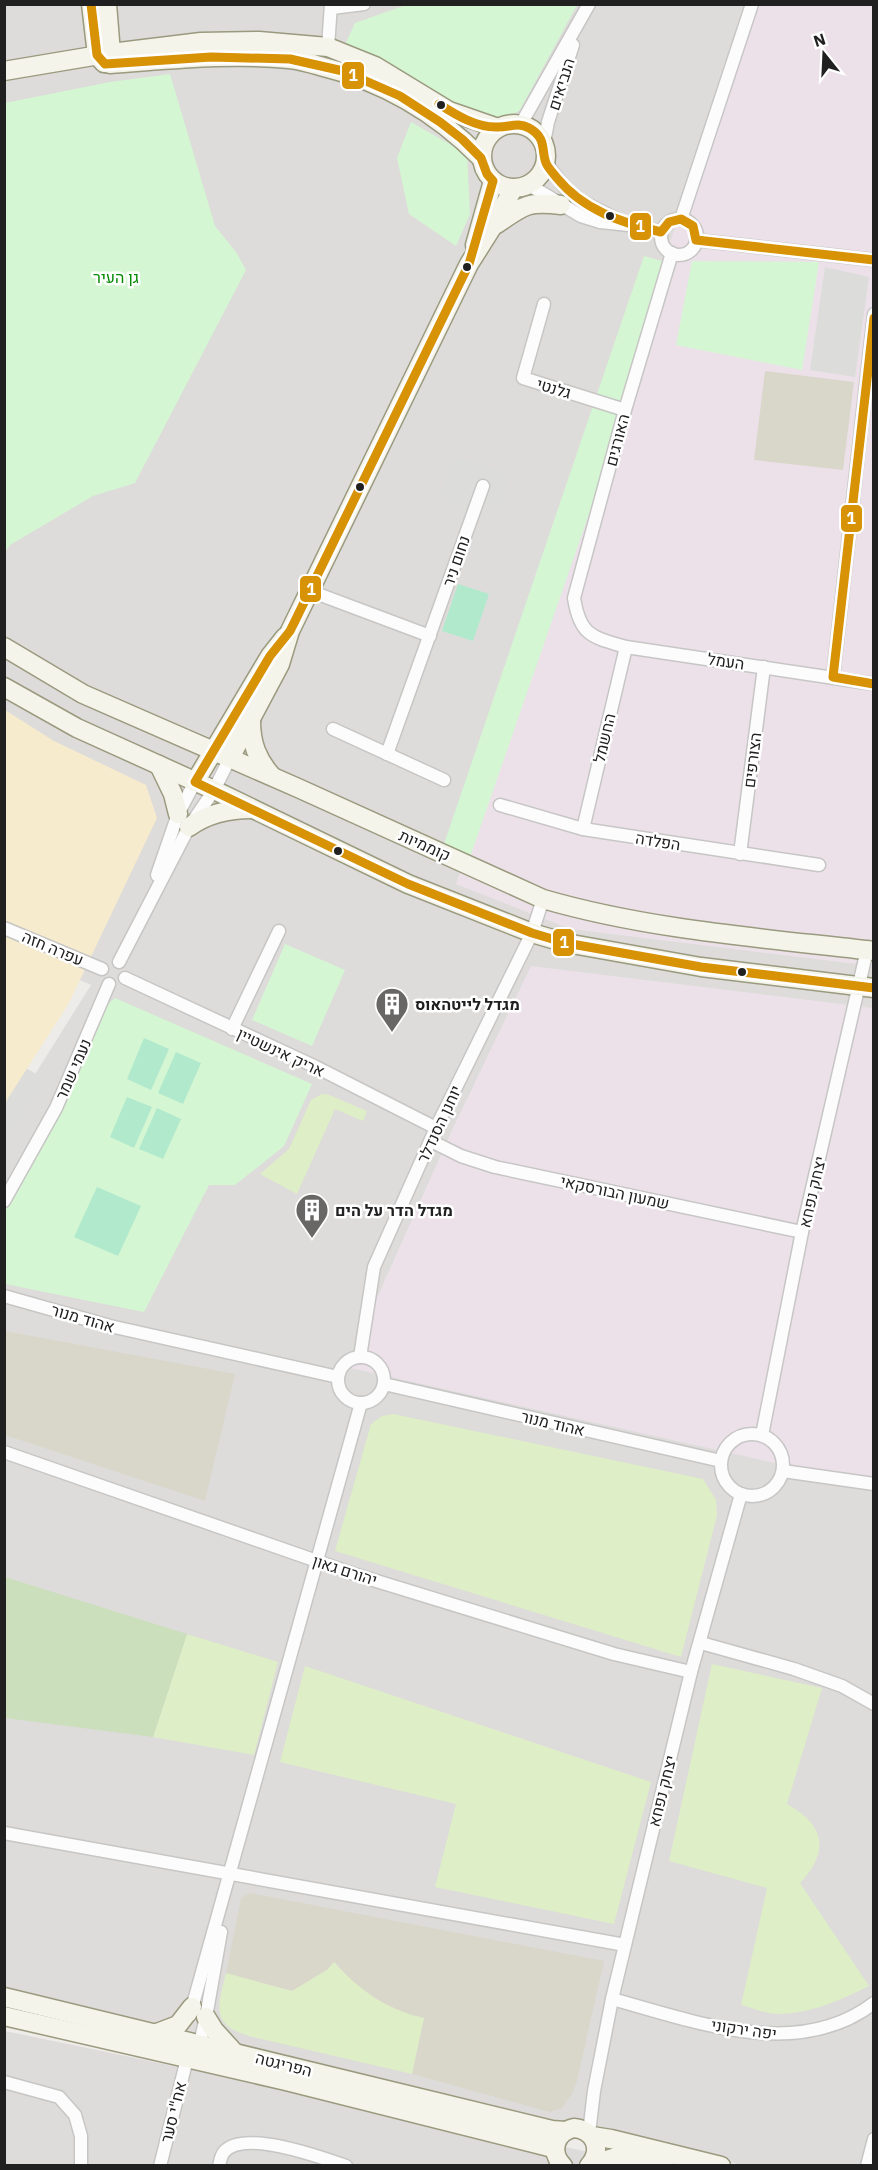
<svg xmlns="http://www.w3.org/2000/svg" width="878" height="2170" viewBox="0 0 878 2170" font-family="'IBM Plex Sans',Heebo,sans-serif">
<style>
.residential{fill:#dddcda}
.industrial{fill:#ece1e9}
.religious{fill:#dcdcda}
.construction{fill:#d9d7ca}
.grass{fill:#deeec6}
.forest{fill:#cbdfbc}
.sand{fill:#f7ebce}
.park{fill:#d5f6d3}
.pitch{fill:#b0e9cc}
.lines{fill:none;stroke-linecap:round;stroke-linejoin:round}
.street-casing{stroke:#c7c6c5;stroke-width:15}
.secondary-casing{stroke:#9a9a7f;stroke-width:21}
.street{stroke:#fcfcfc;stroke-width:12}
.secondary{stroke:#f5f4eb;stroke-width:18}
.bus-1-casing{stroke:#fff;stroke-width:14}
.bus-1{stroke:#d79205;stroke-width:9}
.bus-dot{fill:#202020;stroke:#fff;stroke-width:2}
.labels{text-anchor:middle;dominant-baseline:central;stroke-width:5;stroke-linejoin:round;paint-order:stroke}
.street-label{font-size:16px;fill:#202020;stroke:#fff}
.park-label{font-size:16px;fill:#038a03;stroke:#fff}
.poi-label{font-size:16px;font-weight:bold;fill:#202020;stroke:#fff;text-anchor:start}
.line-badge{stroke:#fff;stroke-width:2}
.badge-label{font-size:16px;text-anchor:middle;font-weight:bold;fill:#fff}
</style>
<rect width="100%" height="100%" fill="#eeece9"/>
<g class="residential">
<polygon points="5,5 873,5 873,2165 742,2165 313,2062 5,1992 5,1122 91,985 5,946"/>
<polygon points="5,2031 652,2165 5,2165"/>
</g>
<g class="industrial">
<polygon points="753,5 873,5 873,966 570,929 456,884 664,259"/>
<polygon points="531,966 873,1008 873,1485 346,1367 453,1128"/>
</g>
<g class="religious">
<polygon points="825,267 869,277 855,377 810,370"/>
<polygon points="454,457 510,475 500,504 484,500 480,513 440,500"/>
<polygon points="5,1056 43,1078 36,1096 5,1136"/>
</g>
<g class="construction">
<polygon points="765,371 854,382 843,470 754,460"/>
<polygon points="5,1331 235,1374 205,1501 5,1435"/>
<polygon points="250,1893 604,1961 577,2081 572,2094 562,2108 550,2112 412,2074 424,2018 409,2015 384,2004 352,1982 335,1962 327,1970 292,1991 226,1973 241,1898"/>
</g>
<g class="grass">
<polygon points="322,1094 327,1094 367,1111 363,1121 335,1109 297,1194 260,1174 289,1149 311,1100"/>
<polygon points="393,1414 703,1479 716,1500 717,1515 681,1657 335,1551 371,1424 382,1416"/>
<polygon points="187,1634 278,1662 254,1755 153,1737"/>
<path d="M 712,1664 L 822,1688 L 787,1804 C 825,1825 830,1851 800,1883 L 869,1986 C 841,2000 810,2014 778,2014 C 766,2014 753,2008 741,2005 L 767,1888 L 669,1861 Z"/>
<polygon points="305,1666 651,1782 614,1924 435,1887 456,1804 280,1762"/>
<path d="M 334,1962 C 359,1990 387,2010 424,2018 L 412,2074 L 249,2036 C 210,2024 218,2007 226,1973 L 292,1991 L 327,1970 Z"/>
</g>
<polygon class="forest" points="5,1577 187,1634 153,1737 5,1718"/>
<polygon class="sand" points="5,710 54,741 146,785 157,818 69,1003 5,1103"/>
<g class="park">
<polygon points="406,5 577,5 520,110 505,119 494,121 468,115 344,47 355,23"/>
<polygon points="170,74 215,226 236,252 246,270 135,483 93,496 10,545 5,552 5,103 110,82"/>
<polygon points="411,122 467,154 470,214 456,246 409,214 397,158"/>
<polygon points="644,256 673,264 625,410 470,857 444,844"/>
<polygon points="692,261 819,262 802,370 676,345"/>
<polygon points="285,944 345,970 312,1046 252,1020"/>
<polygon points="115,998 312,1084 284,1146 235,1185 209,1185 144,1312 5,1284 5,1211 44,1144 104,1012 109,1003"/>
</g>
<g class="pitch">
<polygon points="458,584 489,594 473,641 442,631"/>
<polygon points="144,1038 169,1049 151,1090 127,1079"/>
<polygon points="176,1052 201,1063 183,1104 158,1093"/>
<polygon points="127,1097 152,1107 134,1148 110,1137"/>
<polygon points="157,1108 181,1119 163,1159 139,1149"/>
<polygon points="97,1187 141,1206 118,1256 74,1237"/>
</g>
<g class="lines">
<defs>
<g id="street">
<polyline points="332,8 364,4"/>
<polyline points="328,47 331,4"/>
<polyline points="521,124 589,4"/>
<polyline points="544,143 548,122 573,45"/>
<polyline points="546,163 566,189 583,202 620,221"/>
<polyline points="529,185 581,216 600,222 629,225 661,232"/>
<polyline points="681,219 752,4"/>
<circle cx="679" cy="237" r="18"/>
<polyline points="696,240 874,260"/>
<path d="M 672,253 L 625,410 L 574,598 C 580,636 592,637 626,647 L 874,684"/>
<polyline points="544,304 523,378 625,410"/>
<polyline points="310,591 430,636"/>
<polyline points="833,677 874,314"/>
<polyline points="333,729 444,780"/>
<polyline points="387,754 483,486"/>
<polyline points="500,805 583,829 819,865"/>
<polyline points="583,829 626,647"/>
<polyline points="740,854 764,667"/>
<polyline points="157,875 178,814 195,782"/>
<polyline points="4,928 102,969"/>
<polyline points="119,962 189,827 214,790 230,758"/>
<polyline points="125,978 316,1067 436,1128"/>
<polyline points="232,1029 279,931"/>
<polyline points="431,1141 461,1156 495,1167 802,1232"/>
<polyline points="4,1201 56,1108 109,984"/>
<polyline points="4,1296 110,1326 338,1377"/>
<circle cx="361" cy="1380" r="23"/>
<polyline points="360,1357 374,1267 436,1128 532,933 543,899"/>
<polyline points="384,1384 721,1461"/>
<circle cx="752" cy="1465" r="31"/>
<polyline points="762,1435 802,1232 867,950"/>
<polyline points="4,1452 357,1575 614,1654 691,1672"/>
<polyline points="783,1471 874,1484"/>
<polyline points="701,1643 794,1669 842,1686 874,1704"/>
<polyline points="4,1833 625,1945"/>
<path d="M 612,1999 C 694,2021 797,2062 874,2003"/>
<polyline points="190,2015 361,1403"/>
<polyline points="4,2082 59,2097 75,2115 81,2136 81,2166"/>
<polyline points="589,2133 594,2091 612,1999 691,1672 741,1494"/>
<polyline points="160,2166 187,2059 200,2043 206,2017 221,1932"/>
<path d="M 219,2166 C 220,2162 221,2155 224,2152 C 243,2129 321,2157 346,2166"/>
<polyline points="867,2166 874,2139"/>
</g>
<g id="secondary">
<polyline points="91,4 97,55 104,63"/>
<polyline points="106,63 111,53 107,4"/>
<path d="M 110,64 C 169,60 229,53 289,59 C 299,60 310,63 320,66 C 382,81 437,113 481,158"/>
<polyline points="4,71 111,53 201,42 259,41 328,47 375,66 449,111 498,128"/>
<circle cx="514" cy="156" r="32"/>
<path d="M 497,224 C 524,205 528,201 561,205"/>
<polyline points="475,245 493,181"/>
<path d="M 4,647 L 83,694 L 298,788 L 543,899 C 650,930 763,938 874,951"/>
<polyline points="4,687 77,728 214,790 408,884 532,933 566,943 701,967 874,988"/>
<path d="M 251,721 C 251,743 257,759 271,775"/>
<polyline points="230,758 280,664 290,631 469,264 493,226 513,189"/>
<polyline points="159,765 173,794 178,814"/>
<polyline points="195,782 270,656 285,637"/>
<path d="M 189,827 C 208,813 229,809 252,809"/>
<polyline points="4,1997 552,2130 565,2131"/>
<polyline points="4,2016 286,2081 549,2147 555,2150"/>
<polyline points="206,2017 214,2030 234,2052"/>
<polyline points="157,2033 178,2025 192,2007"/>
<polyline points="592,2136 611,2139 721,2166"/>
<polyline points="590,2165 619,2156 665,2166"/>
<path d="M 563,2166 C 549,2152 555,2132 574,2128 C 595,2130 603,2150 589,2166"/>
</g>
</defs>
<use href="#street" class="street-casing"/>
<use href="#secondary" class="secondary-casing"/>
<use href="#street" class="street"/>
<use href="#secondary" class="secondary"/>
<defs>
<g id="bus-1">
<polyline points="91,4 97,55 105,64 211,57 290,59 343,71 400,96 440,122 462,139 481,158 487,174 493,181 469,264 295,621 290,631 270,656 195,782 408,884 532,933 566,943 701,967 874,988"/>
<path d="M 439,104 C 456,115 477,128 498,127 C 510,127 518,122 529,128 C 547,138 541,150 546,163 C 548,168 554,174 557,178 C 583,210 622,223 661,232 L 669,222 L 681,219 L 693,226 L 696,240 L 874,260"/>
<polyline points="874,318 833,677 874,684"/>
</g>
</defs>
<use href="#bus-1" class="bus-1-casing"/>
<use href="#bus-1" class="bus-1"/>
</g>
<defs>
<symbol id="building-pin" viewBox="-11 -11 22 30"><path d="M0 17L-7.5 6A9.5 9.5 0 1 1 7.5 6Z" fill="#686766" stroke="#fff"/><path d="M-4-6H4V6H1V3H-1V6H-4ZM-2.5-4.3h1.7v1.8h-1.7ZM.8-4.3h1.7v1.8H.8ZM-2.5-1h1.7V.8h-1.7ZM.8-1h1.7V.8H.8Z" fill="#fff"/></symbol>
</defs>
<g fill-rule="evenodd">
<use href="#building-pin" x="373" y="985" width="38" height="52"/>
<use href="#building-pin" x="293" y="1191" width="38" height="52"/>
</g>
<g class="bus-dot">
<circle cx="441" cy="105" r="5"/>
<circle cx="610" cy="216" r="5"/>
<circle cx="467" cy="267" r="5"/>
<circle cx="360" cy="487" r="5"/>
<circle cx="338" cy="851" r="5"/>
<circle cx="742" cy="972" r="5"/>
</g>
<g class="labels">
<g class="street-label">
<text transform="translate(561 84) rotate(-72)">הנביאים</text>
<text transform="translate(554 388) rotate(17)">גלנטי</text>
<text transform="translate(617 440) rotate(-75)">האורגים</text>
<text transform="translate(456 561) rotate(-71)">נחום ניר</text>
<text transform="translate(726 661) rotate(8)">העמל</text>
<text transform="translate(604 738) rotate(-77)">החשמל</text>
<text transform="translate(752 760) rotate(-83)">הצורפים</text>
<text transform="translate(658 841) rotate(9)">הפלדה</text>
<text transform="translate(425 845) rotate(24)">קוממיות</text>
<text transform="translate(53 948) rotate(23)">עפרה חזה</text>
<text transform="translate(281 1052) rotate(25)">אריק אינשטיין</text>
<text transform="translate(73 1069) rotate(-66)">נעמי שמר</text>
<text transform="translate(439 1124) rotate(-65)">יוחנן הסנדלר</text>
<text transform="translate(615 1192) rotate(12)">שמעון הבורסקאי</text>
<text transform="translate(812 1192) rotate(-77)">יצחק נפחא</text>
<text transform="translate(83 1318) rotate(16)">אהוד מנור</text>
<text transform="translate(553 1423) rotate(13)">אהוד מנור</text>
<text transform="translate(345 1570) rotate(18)">יהורם גאון</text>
<text transform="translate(662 1791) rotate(-76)">יצחק נפחא</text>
<text transform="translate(744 2029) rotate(8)">יפה ירקוני</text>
<text transform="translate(284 2064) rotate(14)">הפריגטה</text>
<text transform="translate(173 2112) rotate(-76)">אח"י סער</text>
</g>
<g class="park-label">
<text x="116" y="277">גן העיר</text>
</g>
<g class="poi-label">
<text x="415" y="1004">מגדל לייטהאוס</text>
<text x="335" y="1210">מגדל הדר על הים</text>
</g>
</g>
<g class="line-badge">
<rect x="341" y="61" width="24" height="29" rx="6" fill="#d79205"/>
<rect x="629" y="212" width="23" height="29" rx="6" fill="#d79205"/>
<rect x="840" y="504" width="23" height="29" rx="6" fill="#d79205"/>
<rect x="299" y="575" width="23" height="28" rx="6" fill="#d79205"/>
<rect x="552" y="928" width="23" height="29" rx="6" fill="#d79205"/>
</g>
<g class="badge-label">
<text x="353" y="81">1</text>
<text x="640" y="232">1</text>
<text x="851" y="524">1</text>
<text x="311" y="595">1</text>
<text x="564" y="948">1</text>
</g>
<rect width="878" height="2170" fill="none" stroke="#202020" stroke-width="12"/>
<g transform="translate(824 54) rotate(342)" stroke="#ffffff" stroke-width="4.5" paint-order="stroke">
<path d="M0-4.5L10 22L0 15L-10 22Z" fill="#202020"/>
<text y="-9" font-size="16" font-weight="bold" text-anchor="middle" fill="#202020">N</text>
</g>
</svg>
